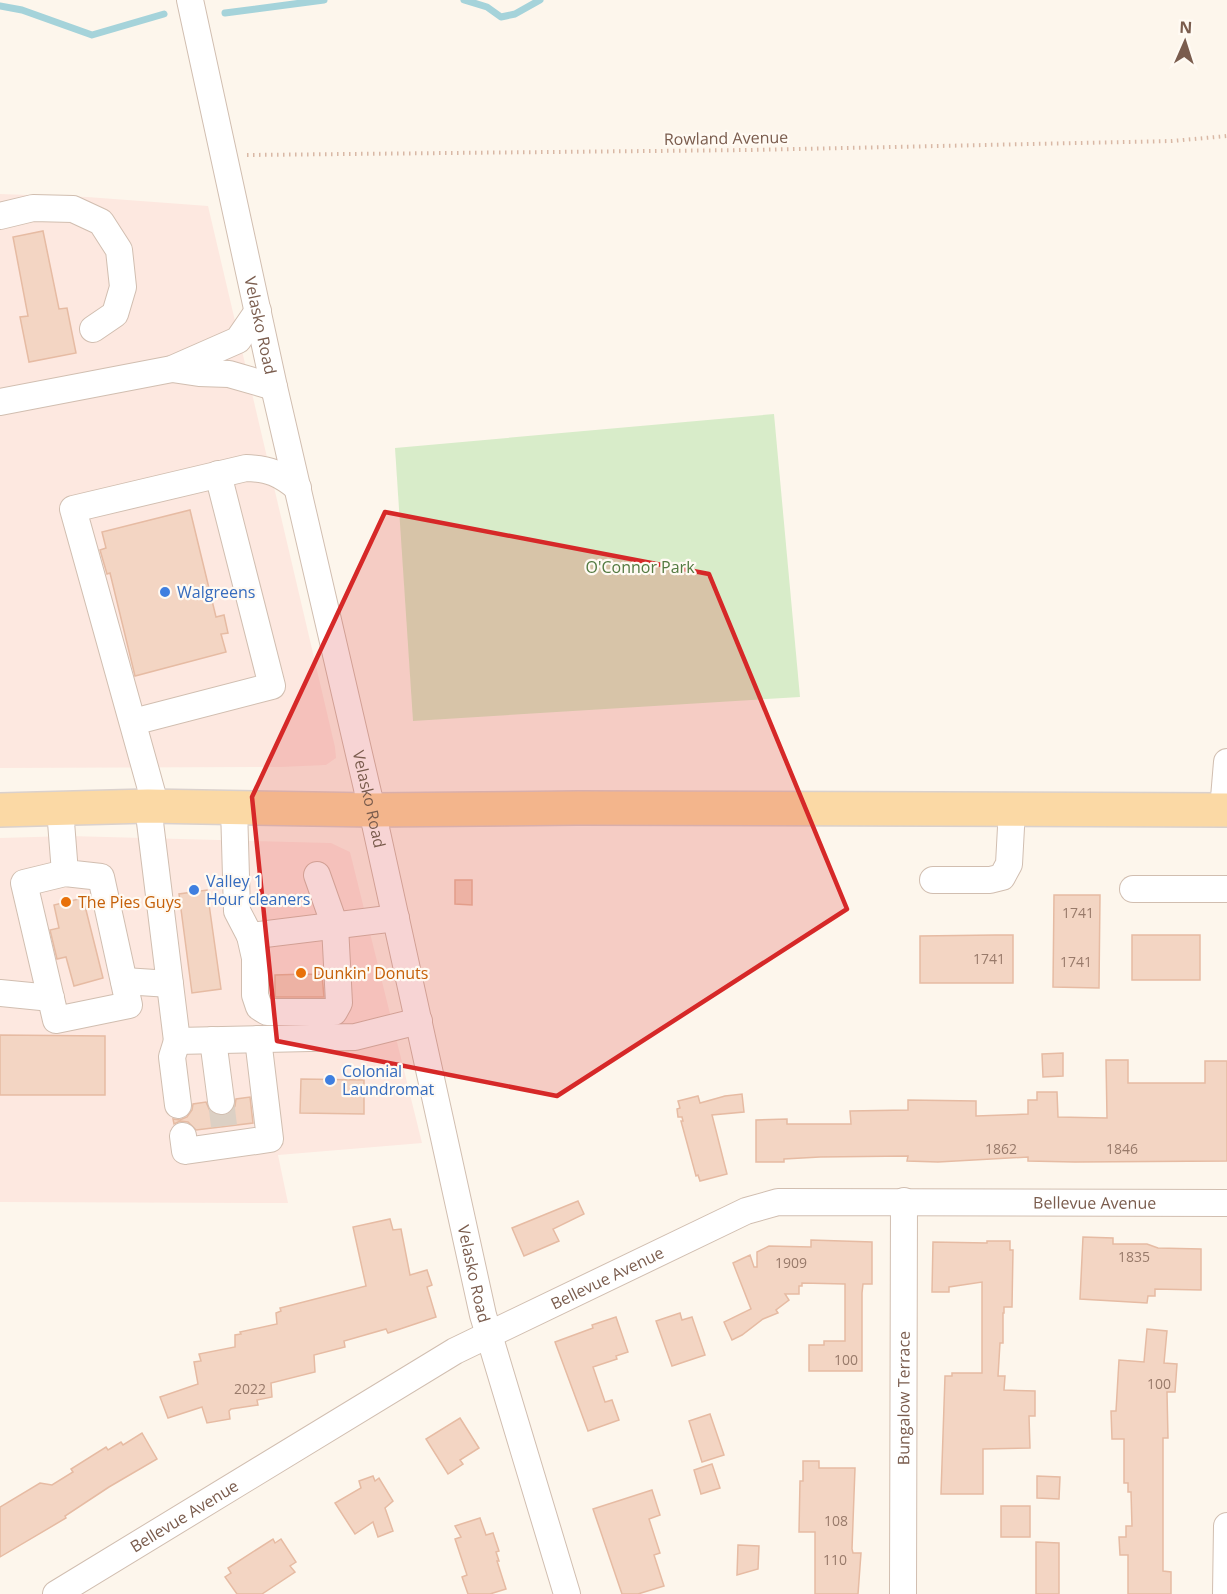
<svg xmlns="http://www.w3.org/2000/svg" width="1227" height="1594" viewBox="0 0 1227 1594" font-family="'Open Sans',sans-serif">
<style>
.commercial{fill:#fde8e0}
.green{fill:#d8ecc9}
.lines{fill:none;stroke-linecap:round;stroke-linejoin:round}
.stream{stroke:#a5d3da;stroke-width:7}
.building{fill:#f3d5c3;stroke:#e6bba3;stroke-width:1.5}
.minor-tunnel{stroke:#dcd0c4;stroke-width:26;stroke-dasharray:26 13;stroke-linecap:butt}
.minor-casing{stroke:#d1beb0;stroke-width:28}
.major-casing{stroke:#dad1cd;stroke-width:36}
.path{stroke:#d9b8a5;stroke-width:4;stroke-dasharray:1.5 4.5;stroke-linecap:butt}
.minor{stroke:#fff;stroke-width:26}
.major{stroke:#fbd9a5;stroke-width:33}
.marked{fill:#d62828;fill-opacity:0.2;stroke:#d62828;stroke-width:4.5;stroke-linejoin:round}
.shop-dot{fill:#3f7fe0;stroke:#fffaf3;stroke-width:2}
.food-dot{fill:#e8710a;stroke:#fffaf3;stroke-width:2}
.labels{text-anchor:middle;dominant-baseline:central;stroke-width:4.5;stroke-linejoin:round;paint-order:stroke}
.number-label{font-size:14px;fill:#987a6a}
.street-label{font-size:16px;fill:#7a5c4d;stroke:#fffaf3}
.park-label{font-size:16px;fill:#537a41;stroke:#fffaf3}
.shop-label{font-size:16px;fill:#366cbe;stroke:#fffaf3;text-anchor:start}
.food-label{font-size:16px;fill:#c56008;stroke:#fffaf3;text-anchor:start}
</style>
<rect width="100%" height="100%" fill="#fdf6ec"/>
<g class="commercial">
<polygon points="0,194 87,197 208,206 335,747 336,758 326,765 281,767 0,768"/>
<polygon points="69,836 331,843 350,852 422,1143 278,1155 288,1203 0,1202 0,838"/>
</g>
<polygon class="green" points="774,414 800,697 413,721 395,448"/>
<g class="lines">
<g class="stream">
<polyline points="464,0 487,7 501,17 515,14 540,0"/>
<polyline points="0,6 22,10 92,35 164,14"/>
<polyline points="225,13 324,0"/>
</g>
</g>
<g class="building">
<polygon points="43,231 59,309 67,308 76,353 29,362 20,317 28,316 13,237"/>
<polygon points="190,510 216,617 224,615 228,633 221,634 226,652 135,676 110,573 107,574 100,550 106,548 102,532"/>
<polygon points="455,880 472,880 472,905 455,904"/>
<polygon points="207,890 221,989 192,993 179,894"/>
<polygon points="1054,895 1100,895 1099,988 1053,987"/>
<polygon points="83,898 103,978 74,986 66,957 57,959 50,930 59,928 54,905"/>
<polygon points="995,935 1013,935 1013,983 920,983 920,936"/>
<rect x="1132" y="935" width="68" height="45"/>
<polygon points="306,974 322,975 324,997 275,997 275,975"/>
<polygon points="0,1035 105,1036 105,1095 0,1095"/>
<polygon points="1063,1053 1063,1076 1043,1077 1042,1054"/>
<polygon points="1106,1060 1128,1060 1128,1083 1205,1083 1205,1061 1227,1061 1227,1161 1075,1162 1028,1161 1028,1157 938,1162 907,1161 908,1156 820,1157 784,1159 784,1162 756,1162 756,1120 787,1119 787,1124 851,1124 850,1111 908,1110 908,1100 976,1101 976,1116 1028,1114 1028,1100 1037,1100 1037,1092 1057,1092 1058,1117 1107,1118"/>
<polygon points="301,1079 364,1080 364,1114 300,1113"/>
<polygon points="742,1094 744,1112 712,1115 727,1174 700,1181 698,1175 696,1176 681,1121 683,1121 682,1117 678,1117 677,1109 680,1108 678,1101 698,1096 700,1103 725,1096"/>
<polygon points="250,1097 253,1123 196,1130 188,1122 180,1121 174,1124 173,1119 180,1120 187,1117 192,1110 193,1104 206,1102 210,1111 216,1115 222,1116 231,1112 235,1106 236,1099"/>
<polygon points="578,1201 584,1214 553,1229 559,1241 524,1256 512,1228"/>
<polygon points="390,1219 393,1230 401,1229 410,1275 427,1270 432,1285 427,1287 436,1317 388,1333 386,1329 344,1341 345,1347 314,1355 315,1372 271,1383 272,1397 257,1400 258,1405 231,1409 229,1411 230,1419 207,1423 202,1407 168,1418 160,1397 198,1384 194,1362 201,1361 199,1354 235,1347 235,1335 241,1334 240,1332 277,1324 276,1313 281,1311 280,1308 366,1286 353,1227"/>
<polygon points="1083,1237 1113,1238 1113,1244 1147,1244 1158,1248 1201,1249 1201,1290 1155,1289 1155,1296 1148,1296 1147,1303 1080,1299"/>
<polygon points="811,1240 872,1242 872,1284 863,1284 862,1293 862,1371 809,1371 809,1345 824,1345 824,1341 845,1341 845,1284 802,1283 802,1286 799,1286 799,1294 785,1294 789,1300 776,1310 778,1313 763,1319 742,1335 732,1340 724,1322 751,1309 733,1263 750,1255 754,1267 757,1267 757,1252 769,1246 811,1247"/>
<polygon points="987,1241 1010,1241 1010,1250 1013,1250 1012,1307 1004,1307 1004,1313 1003,1313 1003,1343 1000,1343 998,1376 1005,1376 1004,1390 1035,1391 1035,1416 1029,1416 1030,1448 983,1449 983,1494 941,1494 945,1376 952,1376 952,1373 982,1373 982,1282 949,1287 949,1292 932,1292 933,1242 987,1243"/>
<polygon points="680,1313 682,1320 692,1317 705,1355 672,1366 656,1321"/>
<polygon points="616,1317 628,1352 616,1356 617,1359 593,1367 605,1402 612,1400 619,1420 588,1431 555,1342 593,1328 592,1325"/>
<polygon points="1147,1329 1167,1331 1164,1363 1177,1364 1175,1392 1167,1392 1168,1438 1163,1438 1163,1571 1171,1572 1171,1594 1128,1594 1128,1555 1120,1555 1119,1537 1126,1537 1126,1526 1132,1526 1131,1492 1128,1492 1128,1483 1124,1483 1124,1439 1112,1439 1111,1411 1116,1411 1119,1360 1144,1362"/>
<polygon points="710,1414 724,1455 702,1462 689,1421"/>
<polygon points="460,1418 479,1448 460,1460 463,1464 448,1474 426,1439"/>
<polygon points="142,1433 157,1459 109,1487 65,1516 66,1518 0,1557 0,1507 40,1483 52,1485 73,1472 71,1469 106,1447 108,1450 121,1442 123,1445"/>
<polygon points="803,1461 819,1461 819,1468 855,1468 852,1549 853,1553 861,1553 858,1594 815,1594 815,1532 799,1532 800,1481 803,1481"/>
<polygon points="712,1464 720,1488 701,1494 694,1470"/>
<polygon points="373,1476 375,1481 379,1478 393,1501 385,1508 393,1531 378,1537 373,1522 355,1534 335,1503 361,1488 359,1481"/>
<polygon points="1037,1476 1060,1477 1059,1499 1037,1498"/>
<polygon points="652,1490 660,1515 649,1519 660,1553 654,1555 664,1586 638,1594 622,1594 593,1509"/>
<rect x="1001" y="1506" width="29" height="31"/>
<polygon points="480,1518 486,1535 493,1533 499,1551 496,1552 499,1561 497,1561 506,1589 490,1594 468,1594 462,1577 467,1575 455,1539 461,1537 455,1526"/>
<polygon points="273,1539 275,1543 281,1539 296,1562 290,1566 295,1572 262,1594 237,1594 225,1577 231,1573 228,1568"/>
<polygon points="1036,1542 1059,1543 1059,1594 1036,1594"/>
<polygon points="738,1545 759,1546 758,1569 737,1575"/>
</g>
<g class="lines">
<polyline class="minor-tunnel" points="221,1101 224,1126"/>
<defs>
<g id="minor">
<path id="s1" d="M 190,0 L 274,387 L 372,810 L 483,1315 L 567,1594"/>
<polyline points="0,216 33,208 73,209 101,222 119,250 123,287 115,314 93,329"/>
<polyline points="172,369 199,373 229,374 274,387"/>
<polyline points="0,402 172,369 238,340 258,311"/>
<polyline points="133,722 272,686 218,474"/>
<polyline points="148,806 177,1041 355,1037 419,1021"/>
<path d="M 156,807 L 73,509 L 246,468 C 270,469 279,473 298,488"/>
<polyline points="234,808 237,911 250,936 396,918"/>
<polyline points="60,809 65,873 24,883 56,1020 129,1005 101,877 65,873"/>
<polyline points="1223,810 1227,762"/>
<polyline points="933,880 990,880 1002,877 1009,864 1012,809"/>
<polyline points="1133,889 1227,889"/>
<polyline points="250,936 255,958 255,995 259,1007 267,1012 334,1012 339,1003 335,926 317,875"/>
<polyline points="124,981 170,984"/>
<polyline points="0,993 51,998"/>
<polyline points="213,1040 221,1101"/>
<polyline points="177,1041 172,1057 178,1105"/>
<polyline points="183,1136 185,1151 270,1139 258,1039"/>
<path id="s2" d="M 56,1594 L 455,1351 L 746,1211 L 778,1202 L 1227,1203"/>
<path id="s3" d="M 903,1594 L 904,1201"/>
<polyline points="1226,1594 1227,1526"/>
</g>
<polyline id="major" points="0,810 148,806 372,810 578,808 1227,810"/>
</defs>
<use href="#minor" class="minor-casing"/>
<use href="#major" class="major-casing"/>
<polyline class="path" points="247,155 751,150 1172,141 1227,136"/>
<use href="#minor" class="minor"/>
<use href="#major" class="major"/>
</g>
<path class="marked" d="M 385,512 L 709,574 L 847,909 L 557,1096 L 277,1041 L 252,797 Z"/>
<g class="shop-dot">
<circle cx="165" cy="592" r="6"/>
<circle cx="194" cy="890" r="6"/>
<circle cx="330" cy="1080" r="6"/>
</g>
<g class="food-dot">
<circle cx="66" cy="902" r="6"/>
<circle cx="301" cy="973" r="6"/>
</g>
<g class="labels">
<g class="number-label">
<text x="1078" y="912">1741</text>
<text x="989" y="958">1741</text>
<text x="1076" y="961">1741</text>
<text x="1001" y="1148">1862</text>
<text x="1122" y="1148">1846</text>
<text x="1134" y="1256">1835</text>
<text x="791" y="1262">1909</text>
<text x="846" y="1359">100</text>
<text x="1159" y="1383">100</text>
<text x="250" y="1388">2022</text>
<text x="836" y="1520">108</text>
<text x="835" y="1559">110</text>
</g>
<g class="street-label">
<text transform="translate(726 138) rotate(-1)">Rowland Avenue</text>
<text stroke="none"><textPath href="#s1" startOffset="333">Velasko Road</textPath></text>
<text stroke="none"><textPath href="#s1" startOffset="819">Velasko Road</textPath></text>
<text stroke="none"><textPath href="#s2" startOffset="1140">Bellevue Avenue</textPath></text>
<text stroke="none"><textPath href="#s1" startOffset="1305">Velasko Road</textPath></text>
<text stroke="none"><textPath href="#s2" startOffset="636">Bellevue Avenue</textPath></text>
<text stroke="none"><textPath href="#s3" startOffset="196">Bungalow Terrace</textPath></text>
<text stroke="none"><textPath href="#s2" startOffset="150">Bellevue Avenue</textPath></text>
</g>
<g class="park-label">
<text x="640" y="567">O'Connor Park</text>
</g>
<g class="shop-label">
<text x="177" y="592">Walgreens</text>
<text x="206" y="881">Valley 1<tspan x="206" dy="18">Hour cleaners</tspan></text>
<text x="342" y="1071">Colonial<tspan x="342" dy="18">Laundromat</tspan></text>
</g>
<g class="food-label">
<text x="78" y="902">The Pies Guys</text>
<text x="313" y="973">Dunkin' Donuts</text>
</g>
</g>
<g transform="translate(1185 42) rotate(3)" stroke="#fffaf3" stroke-width="4.5" paint-order="stroke">
<path d="M0-4.5L10 22L0 15L-10 22Z" fill="#7a5c4d"/>
<text y="-9" font-size="16" font-weight="bold" text-anchor="middle" fill="#7a5c4d">N</text>
</g>
</svg>
